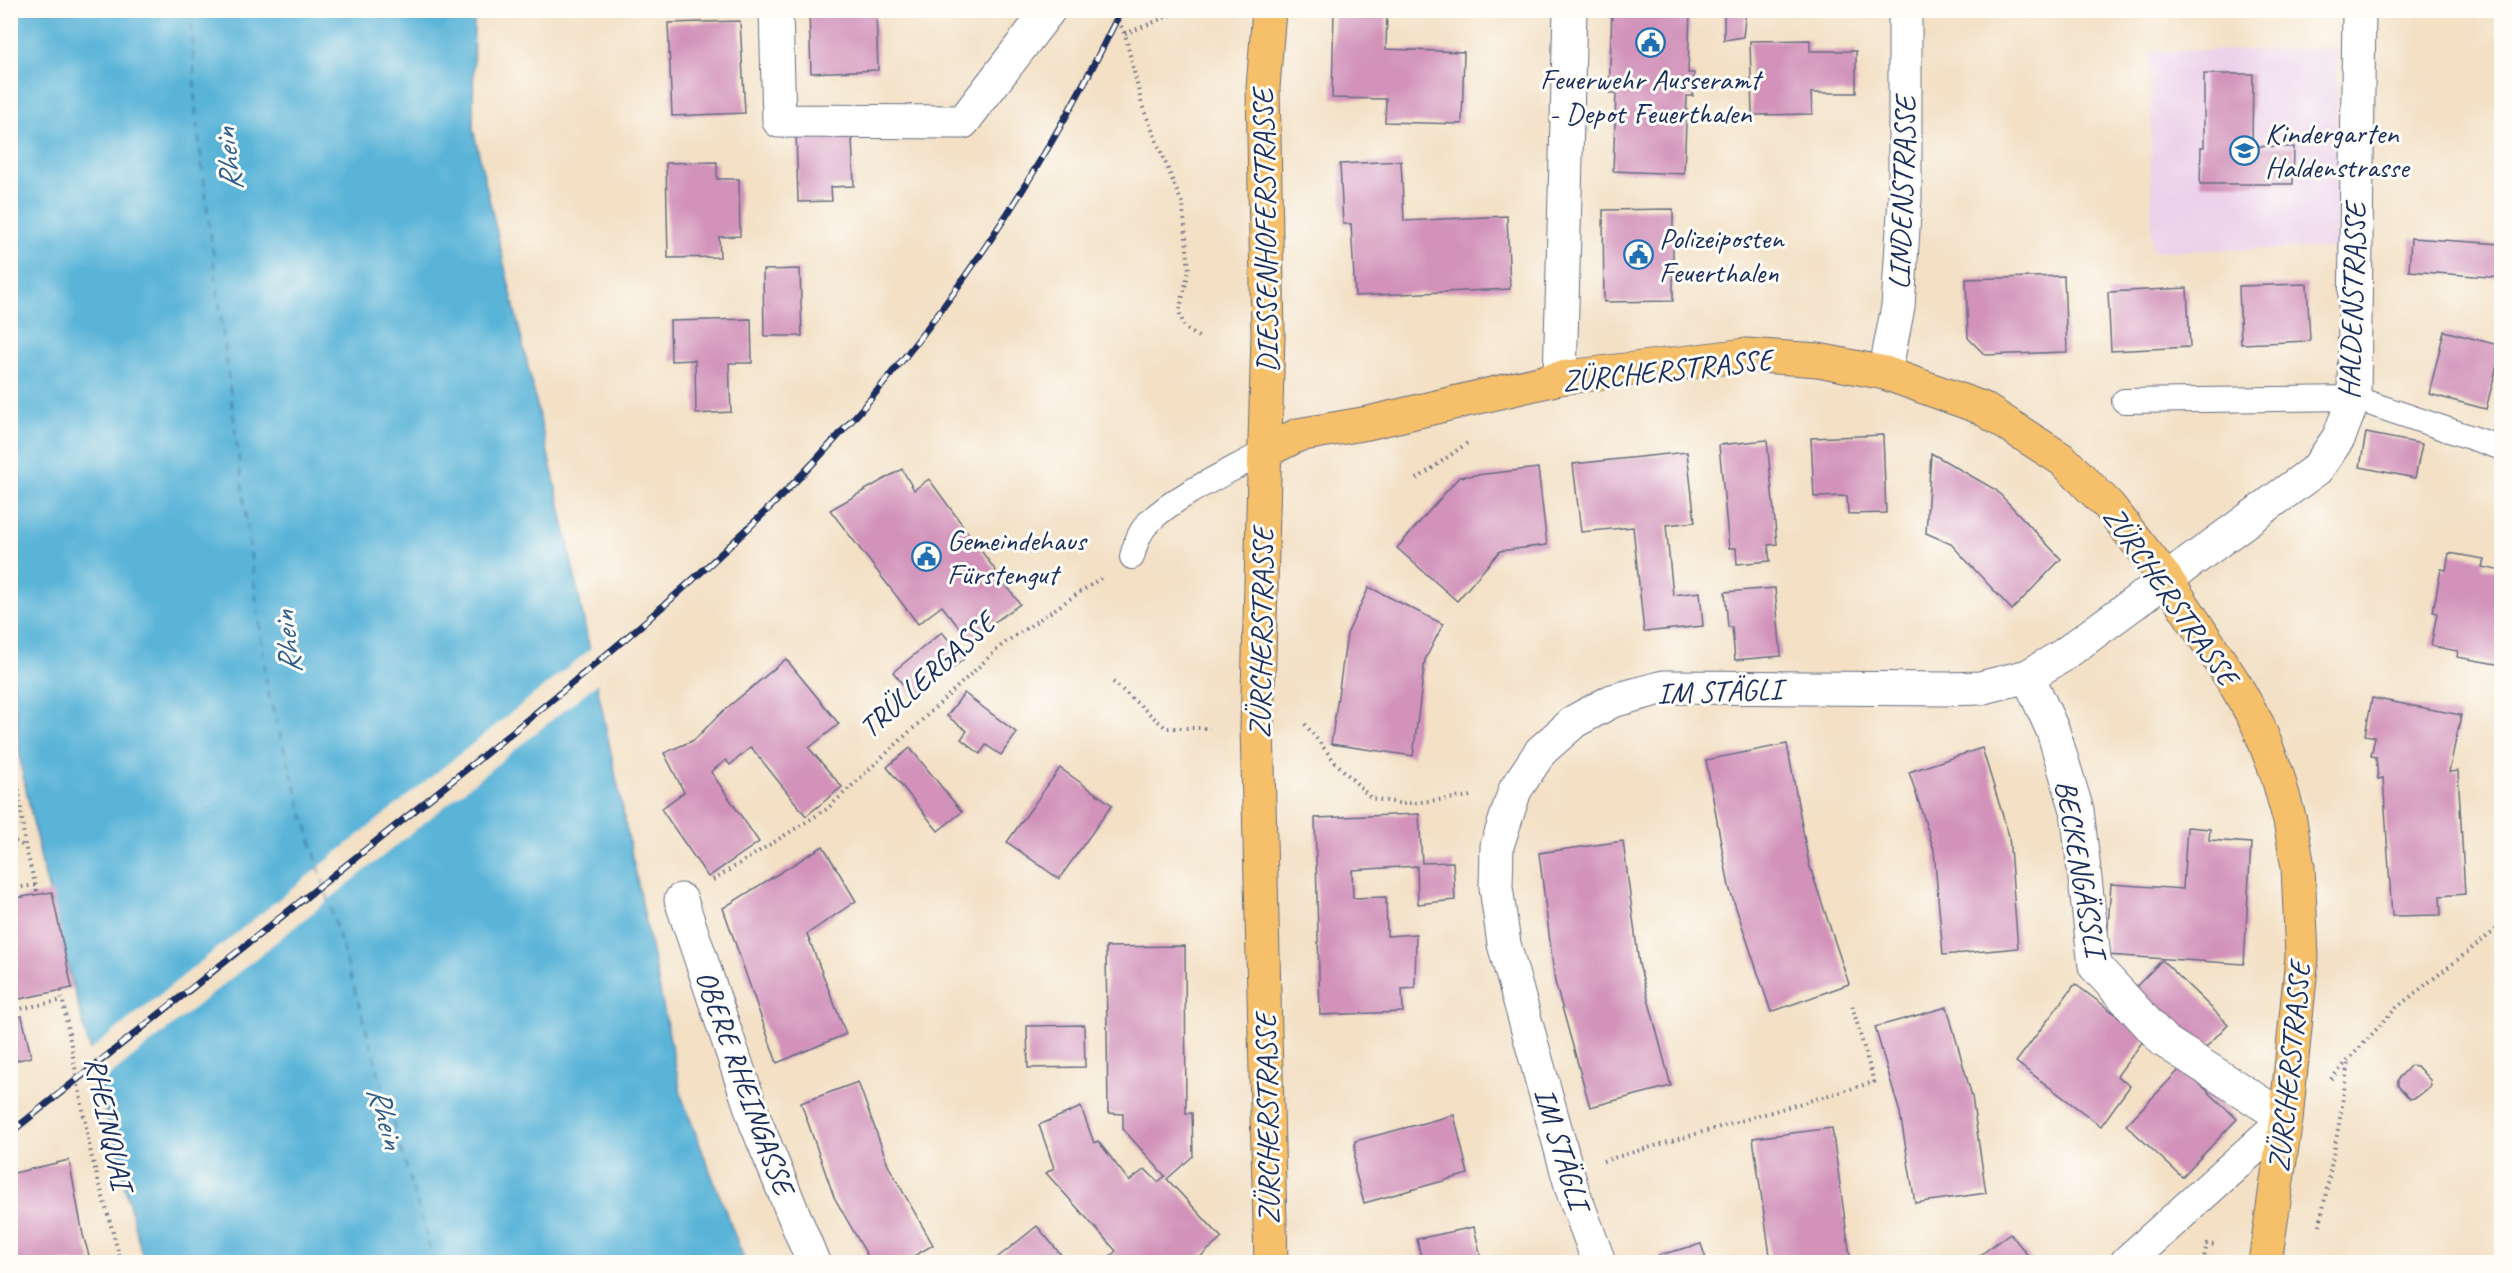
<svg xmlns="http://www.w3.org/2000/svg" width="2512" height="1273" viewBox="0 0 2512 1273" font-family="Caveat,sans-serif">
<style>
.built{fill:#ecd1ea}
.water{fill:#5ab4d8;stroke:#3a729b;stroke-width:1.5}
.pier{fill:#f3e0c5}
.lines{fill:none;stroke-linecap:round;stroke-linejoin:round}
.ferry{stroke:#315e89;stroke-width:1.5;stroke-dasharray:8 6;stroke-linecap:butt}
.building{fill:#d292ba}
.lane-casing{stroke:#676d82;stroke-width:26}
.street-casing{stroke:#676d82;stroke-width:35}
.primary-casing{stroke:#676d82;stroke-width:35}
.path{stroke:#676d82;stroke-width:4;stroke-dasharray:1.5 4.5;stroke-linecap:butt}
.lane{stroke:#fff;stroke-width:24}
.street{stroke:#fff;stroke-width:33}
.primary{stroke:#f6c06b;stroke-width:33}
.rail-casing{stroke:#1b2f5e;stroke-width:7}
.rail{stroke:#fdfcf7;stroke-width:4.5;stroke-dasharray:14;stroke-linecap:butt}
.labels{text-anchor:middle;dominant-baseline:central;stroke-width:6;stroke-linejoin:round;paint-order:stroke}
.poi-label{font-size:30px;fill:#1b2f5e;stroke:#fdfcf7;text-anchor:start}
.street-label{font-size:30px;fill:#1b2f5e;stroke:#fdfcf7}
.water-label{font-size:32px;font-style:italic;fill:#315e89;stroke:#fdfcf7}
</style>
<rect width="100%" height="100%" fill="#fdfcf7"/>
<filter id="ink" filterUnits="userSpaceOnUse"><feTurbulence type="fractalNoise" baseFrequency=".0167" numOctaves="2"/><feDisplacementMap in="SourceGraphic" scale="12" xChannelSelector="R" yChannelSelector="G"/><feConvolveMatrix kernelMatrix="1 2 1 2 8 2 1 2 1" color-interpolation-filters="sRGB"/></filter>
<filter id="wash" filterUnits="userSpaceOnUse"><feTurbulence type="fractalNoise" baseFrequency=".008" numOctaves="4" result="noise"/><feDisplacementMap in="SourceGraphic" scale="24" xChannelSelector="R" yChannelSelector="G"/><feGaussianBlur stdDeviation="1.35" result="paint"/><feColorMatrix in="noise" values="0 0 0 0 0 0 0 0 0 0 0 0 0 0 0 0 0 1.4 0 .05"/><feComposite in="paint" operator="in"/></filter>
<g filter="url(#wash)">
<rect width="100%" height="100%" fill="#f3e0c5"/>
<polygon class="built" points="2337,49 2337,248 2152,251 2150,51"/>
<polygon class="water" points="10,11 474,11 473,129 561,510 682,1098 745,1262 144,1262 42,864 21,766 10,648"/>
<polygon class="pier" points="592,648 599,682 96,1087 87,1053"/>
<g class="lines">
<polyline class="ferry" points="191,10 196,117 268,693 434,1262"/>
</g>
<g id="blocks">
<g class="building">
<polygon points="809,10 876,10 878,70 811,73"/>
<polygon points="1334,10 1387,10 1386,49 1464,52 1462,124 1385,122 1386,99 1332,98"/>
<polygon points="1612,10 1690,10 1688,73 1694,73 1693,96 1687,96 1684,174 1613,171 1616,93 1609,93"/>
<polygon points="1724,10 1746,10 1743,37 1724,40"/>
<polygon points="740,21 745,113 672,116 668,23"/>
<polygon points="1810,40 1810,51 1856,51 1856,93 1811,93 1812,114 1752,115 1750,41"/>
<polygon points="2204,74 2253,74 2252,146 2294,147 2293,184 2200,184 2201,147 2204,147"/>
<polygon points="796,129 852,137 854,186 831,187 832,201 798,202"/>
<polygon points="1401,161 1404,221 1507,216 1510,289 1355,296 1351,224 1343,224 1340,164"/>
<polygon points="717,162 717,179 739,179 740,236 719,237 720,257 668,258 666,163"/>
<polygon points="1673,209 1673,301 1604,302 1603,210"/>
<polygon points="2411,238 2502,244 2502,278 2409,271"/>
<polygon points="800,269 802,336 764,336 763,270"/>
<polygon points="2064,276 2067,352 1985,355 1968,338 1966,279"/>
<polygon points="2307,284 2310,341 2241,344 2239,286"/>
<polygon points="2187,288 2190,347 2111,351 2108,292"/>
<polygon points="751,319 752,363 729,363 731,412 696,414 695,360 671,361 670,321"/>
<polygon points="2444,331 2502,346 2486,409 2429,394"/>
<polygon points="2366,433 2422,444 2415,478 2360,467"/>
<polygon points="1883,435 1886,513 1848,514 1847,496 1814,497 1811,438"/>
<polygon points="1767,440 1777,544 1768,545 1770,561 1737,564 1736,548 1729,548 1719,445"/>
<polygon points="1687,452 1695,522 1666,525 1673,595 1700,592 1703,626 1644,632 1633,527 1581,532 1573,464"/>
<polygon points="1931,453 1996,490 2061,559 2012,610 1951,544 1926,533"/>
<polygon points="1538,468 1547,545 1500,551 1457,601 1397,548 1459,477"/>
<polygon points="902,469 914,490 929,479 1020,604 969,640 942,606 918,624 830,510"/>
<polygon points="2449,553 2484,559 2482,567 2502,571 2502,665 2457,657 2458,651 2431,646 2437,613 2433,612 2441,569 2446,570"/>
<polygon points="1369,587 1443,624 1425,660 1413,756 1331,744 1347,634"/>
<polygon points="1775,588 1781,656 1735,660 1732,627 1728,627 1725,592"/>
<polygon points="942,632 964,659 915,699 893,672"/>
<polygon points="786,659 839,724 809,748 842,787 806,816 751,747 730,765 726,760 711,772 759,842 708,877 661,809 684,792 664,753 694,740 722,712"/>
<polygon points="964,693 1017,733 1001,755 986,745 980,754 961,739 967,731 947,716"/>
<polygon points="2372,698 2461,715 2449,772 2458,771 2465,894 2440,896 2441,915 2392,916 2383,778 2378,779 2376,757 2371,756 2375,737 2365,735"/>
<polygon points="1787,744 1809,864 1849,984 1771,1012 1729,887 1706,760"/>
<polygon points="910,748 962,812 938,831 887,767"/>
<polygon points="1982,748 2009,836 2018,948 1943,955 1934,850 1909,772"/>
<polygon points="1060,768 1112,805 1059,879 1007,842"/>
<polygon points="1419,814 1422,863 1453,862 1455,900 1418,904 1417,866 1352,870 1353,898 1386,897 1387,936 1416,934 1415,988 1402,989 1403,1012 1320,1015 1315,818"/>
<polygon points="2187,827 2210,829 2209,840 2251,843 2244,964 2106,955 2111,884 2183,889"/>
<polygon points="1623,841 1639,964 1671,1086 1590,1107 1555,982 1539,853"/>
<polygon points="823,846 856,901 807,934 846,1034 777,1063 723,908"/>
<polygon points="52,892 72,988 10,1001 10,899"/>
<polygon points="1185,946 1186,1113 1192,1113 1193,1156 1167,1179 1222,1238 1194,1262 1103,1262 1116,1251 1046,1173 1054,1168 1039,1125 1081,1107 1094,1143 1098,1141 1129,1181 1145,1169 1158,1182 1165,1176 1123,1129 1123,1114 1108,1113 1106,947"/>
<polygon points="2162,960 2228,1024 2197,1057 2131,992"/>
<polygon points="2075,984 2146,1037 2117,1076 2130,1086 2101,1126 2016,1062"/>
<polygon points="1947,1007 1972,1097 1986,1193 1915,1203 1900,1113 1875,1027"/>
<polygon points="22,1016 31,1057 10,1062 10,1019"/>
<polygon points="1084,1025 1085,1067 1028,1068 1027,1026"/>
<polygon points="2411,1065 2417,1066 2430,1080 2431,1086 2417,1097 2410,1099 2398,1086 2398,1079"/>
<polygon points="2182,1067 2237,1119 2182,1177 2126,1125"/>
<polygon points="858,1082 889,1167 933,1245 904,1262 871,1262 834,1197 801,1103"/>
<polygon points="1454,1115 1468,1174 1364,1203 1355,1171 1355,1141"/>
<polygon points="1832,1128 1850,1256 1805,1262 1771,1262 1753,1138"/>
<polygon points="69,1160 83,1235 91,1262 10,1262 10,1174"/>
<polygon points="1037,1226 1067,1262 992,1262"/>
<polygon points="1474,1227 1482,1262 1422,1262 1417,1239"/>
<polygon points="2010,1233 2033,1262 1971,1262"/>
<polygon points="1701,1244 1707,1262 1661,1262 1659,1255"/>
</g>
</g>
</g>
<g filter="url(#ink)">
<use href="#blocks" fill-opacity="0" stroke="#676d82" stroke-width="1.5"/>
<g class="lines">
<defs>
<g id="lane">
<polyline points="2124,401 2354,398 2502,448"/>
<path d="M 1132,557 C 1135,544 1140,530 1150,521 C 1179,493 1231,471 1266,451"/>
</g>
<g id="street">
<polyline points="776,10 779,121 963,122 1049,10"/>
<polyline points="1885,373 1898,307 1905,198 1905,10"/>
<polyline points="1560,378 1570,10"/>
<polyline points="2028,676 2053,731 2077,810 2095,966 2164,1041 2286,1119 2127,1262"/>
<polyline points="681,900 756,1123 813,1262"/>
<polyline points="1599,1262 1572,1189 1504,944 1496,887 1497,846 1515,790 1541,751 1575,721 1612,701 1664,687 1948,689 1980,688 2028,676 2062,656 2317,469 2339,437 2354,398 2359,10"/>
</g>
<g id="primary">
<polyline points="1269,10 1263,88 1268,335 1257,727 1271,1262"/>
<polyline points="1266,451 1298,435 1368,423 1560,378 1746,355 1818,360 1885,373 1982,408 2063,460 2109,506 2167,580 2235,684 2258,725 2277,774 2290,821 2298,867 2302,957 2286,1119 2265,1262"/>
</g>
</defs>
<use href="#lane" class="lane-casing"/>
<use href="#street" class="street-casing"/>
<use href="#primary" class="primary-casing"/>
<g class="path">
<polyline points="1113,10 1125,34 1142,105 1183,206 1189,270 1179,312 1185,328 1200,338"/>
<polyline points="1125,34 1183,10"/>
<polyline points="1417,479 1470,441"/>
<polyline points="1113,682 1166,728 1210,728"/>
<polyline points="10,712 25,846 38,894"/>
<polyline points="1305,724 1335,762 1371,798 1403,804 1472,796"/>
<polyline points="10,839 24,846"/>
<polyline points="713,880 827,809 1003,644 1104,576"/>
<polyline points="10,889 35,885"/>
<polyline points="61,991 91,1154 121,1262"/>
<polyline points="10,1011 63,1000"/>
<polyline points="2331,1079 2396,1008 2502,925"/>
<polyline points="1603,1161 1874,1082 1851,1002"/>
<polyline points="2320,1225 2341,1113 2348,1061"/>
<polyline points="2206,1244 2216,1245"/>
<polyline points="2203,1262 2207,1244"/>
</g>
<use href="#lane" class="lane"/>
<use href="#street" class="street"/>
<use href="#primary" class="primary"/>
<defs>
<path id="rail" d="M 10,1133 C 154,1017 299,903 443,788 C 572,684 702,581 816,460 C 940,328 1043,173 1121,10"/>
</defs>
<use href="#rail" class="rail-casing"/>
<use href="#rail" class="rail"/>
</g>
</g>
<defs>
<symbol id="civic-ring" viewBox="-11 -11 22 22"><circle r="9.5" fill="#fdfcf7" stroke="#1f6fb2" stroke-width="1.5"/><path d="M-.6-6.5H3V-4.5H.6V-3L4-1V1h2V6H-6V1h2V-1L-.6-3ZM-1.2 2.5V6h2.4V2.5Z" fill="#1f6fb2"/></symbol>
<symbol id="school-ring" viewBox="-11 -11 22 22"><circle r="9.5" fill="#fdfcf7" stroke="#1f6fb2" stroke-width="1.5"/><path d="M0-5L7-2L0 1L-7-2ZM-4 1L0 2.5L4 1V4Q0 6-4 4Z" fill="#1f6fb2"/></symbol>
</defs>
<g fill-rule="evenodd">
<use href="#civic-ring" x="1634" y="26" width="33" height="33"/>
<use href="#school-ring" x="2228" y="134" width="33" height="33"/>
<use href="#civic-ring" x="1622" y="238" width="33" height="33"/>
<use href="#civic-ring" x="910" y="540" width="33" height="33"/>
</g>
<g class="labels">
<g class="poi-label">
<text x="1650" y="79" text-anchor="middle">Feuerwehr Ausseramt<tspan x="1650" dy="34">- Depot Feuerthalen</tspan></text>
<text x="2265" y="133">Kindergarten<tspan x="2265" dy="34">Haldenstrasse</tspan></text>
<text x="1659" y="238">Polizeiposten<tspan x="1659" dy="34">Feuerthalen</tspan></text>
<text x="947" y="540">Gemeindehaus<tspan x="947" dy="34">Fürstengut</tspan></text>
</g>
<g class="street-label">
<text transform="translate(1902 193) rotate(-88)">LINDENSTRASSE</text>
<text transform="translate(1265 231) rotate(-91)">DIESSENHOFERSTRASSE</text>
<text transform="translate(2352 301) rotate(-88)">HALDENSTRASSE</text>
<text transform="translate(1667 370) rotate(-6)">ZÜRCHERSTRASSE</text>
<text transform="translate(2171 596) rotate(55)">ZÜRCHERSTRASSE</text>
<text transform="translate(1261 633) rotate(-89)">ZÜRCHERSTRASSE</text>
<text transform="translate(927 675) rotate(-42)">TRÜLLERGASSE</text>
<text transform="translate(1719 691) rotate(-2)">IM STÄGLI</text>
<text transform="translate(2081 868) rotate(80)">BECKENGÄSSLI</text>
<text transform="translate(2289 1067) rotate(-84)">ZÜRCHERSTRASSE</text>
<text transform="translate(745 1082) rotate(70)">OBERE RHEINGASSE</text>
<text transform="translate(1267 1119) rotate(-91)">ZÜRCHERSTRASSE</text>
<text transform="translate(109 1123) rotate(78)">RHEINQUAI</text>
<text transform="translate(1562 1148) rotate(73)">IM STÄGLI</text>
</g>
<g class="water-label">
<text transform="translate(228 160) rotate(-97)">Rhein</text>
<text transform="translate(287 643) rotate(-97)">Rhein</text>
<text transform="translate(386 1117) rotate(74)">Rhein</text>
</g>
</g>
<rect width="2512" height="1273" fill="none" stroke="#fdfcf7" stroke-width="36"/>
</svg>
